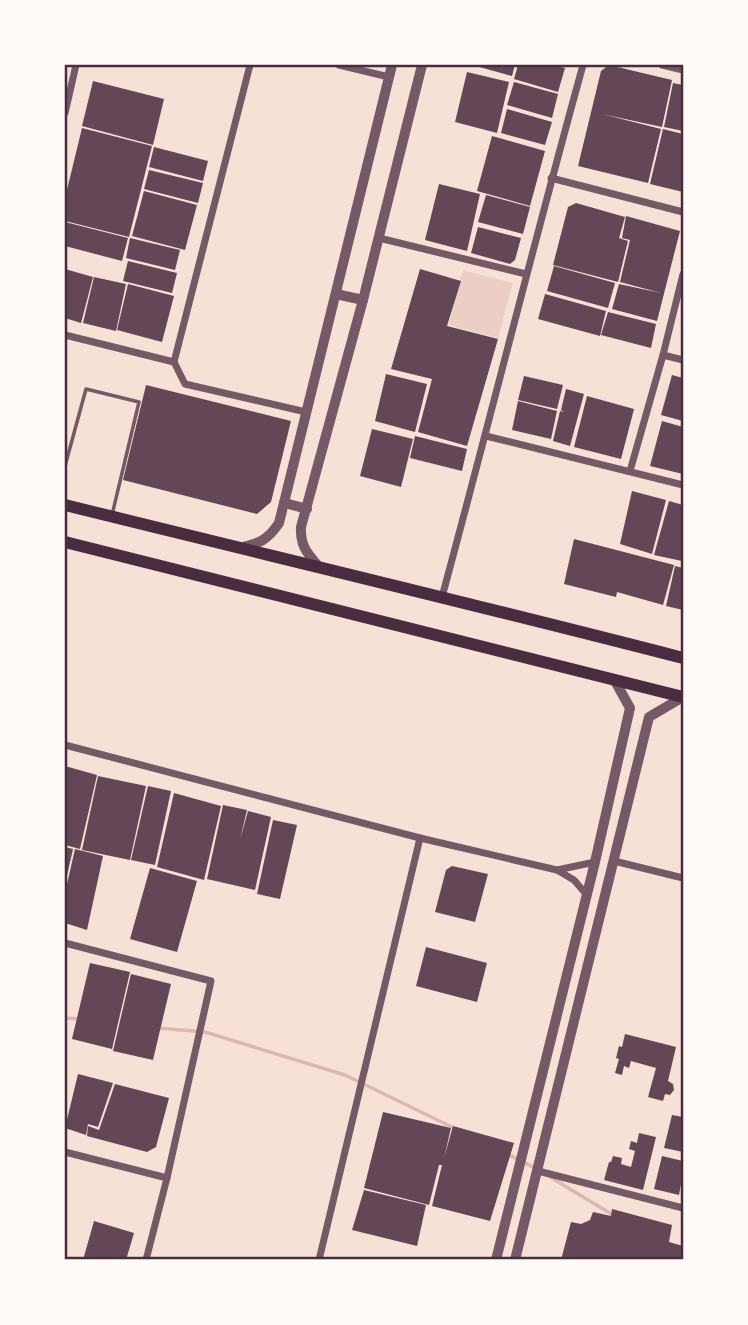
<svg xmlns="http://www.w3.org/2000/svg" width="748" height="1325" viewBox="0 0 748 1325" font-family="'IBM Plex Sans',sans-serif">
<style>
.green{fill:#ebcfc5}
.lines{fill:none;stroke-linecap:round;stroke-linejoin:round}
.stream{stroke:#dcb8b0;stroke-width:3.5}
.building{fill:#644757}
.service{stroke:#755966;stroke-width:3.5}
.minor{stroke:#755966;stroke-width:7}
.tertiary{stroke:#755966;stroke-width:10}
.primary{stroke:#4a2c40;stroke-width:12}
.neatline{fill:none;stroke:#4a2c40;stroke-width:2.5}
</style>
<rect width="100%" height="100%" fill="#f7e1d7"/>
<polygon class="green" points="463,270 513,283 498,338 449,325"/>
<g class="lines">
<g class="stream">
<polyline points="65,1018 80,1019"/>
<polyline points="157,1028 205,1032 345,1075 456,1129"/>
<polyline points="507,1154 535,1168"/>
<polyline points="550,1177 613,1215"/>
</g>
</g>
<g class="building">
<polygon points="472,65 515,65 512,76"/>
<polygon points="518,65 552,65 565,68 558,92 514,79"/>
<polygon points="609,65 672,80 662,127 602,114 661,129 648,183 578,166 601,71"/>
<polygon points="467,72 509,82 497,133 455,122"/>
<polygon points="93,81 164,99 153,145 82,126"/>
<polygon points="514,82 558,94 552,118 507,105"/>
<polygon points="673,83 683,85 683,131 664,127"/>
<polygon points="507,109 552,122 545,145 501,133"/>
<polygon points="82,128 152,146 129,237 65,221 65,198"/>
<polygon points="663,129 683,134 683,192 650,184"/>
<polygon points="492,136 545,151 530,206 477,191"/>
<polygon points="154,147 208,161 203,181 149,167"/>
<polygon points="149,170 203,183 198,203 144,189"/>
<polygon points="439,184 480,194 467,251 425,240"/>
<polygon points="144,191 197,205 185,250 132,236"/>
<polygon points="486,195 530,207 523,234 478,222"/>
<polygon points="576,203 625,217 619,238 628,241 618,282 553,265 568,207"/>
<polygon points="626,216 680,231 657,321 612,309 619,284 661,293 620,282 630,240 622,238"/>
<polygon points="65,222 128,238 122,261 65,246"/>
<polygon points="478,227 521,238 515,260 510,264 471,253"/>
<polygon points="130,238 180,250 175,270 126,258"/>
<polygon points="128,261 177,273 172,293 123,281"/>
<polygon points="554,266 615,283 608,308 547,291"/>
<polygon points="65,269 93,277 81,323 65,318"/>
<polygon points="420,269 461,281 447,326 498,339 467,446 418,432 432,379 391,369"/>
<polygon points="94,277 126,284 116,331 83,323"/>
<polygon points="128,284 174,296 162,342 117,330"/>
<polygon points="545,294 606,311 600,336 538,319"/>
<polygon points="608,312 656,324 651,348 601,335"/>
<polygon points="386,374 427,384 415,432 375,421"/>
<polygon points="672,375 683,378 683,421 661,415"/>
<polygon points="524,376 563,385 557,409 518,400"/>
<polygon points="146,385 291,421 271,502 257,514 123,480"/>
<polygon points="566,389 584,394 570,446 553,441 560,411 564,412 561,410"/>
<polygon points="587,396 634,409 621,459 574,447"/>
<polygon points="518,401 557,411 551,439 512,430"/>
<polygon points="662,421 683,427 683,474 650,466"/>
<polygon points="372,429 413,439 401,487 360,476"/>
<polygon points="415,436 467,449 462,471 410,458"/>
<polygon points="632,491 666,500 652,554 620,544"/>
<polygon points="669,501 683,505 683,555 682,561 654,555"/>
<polygon points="574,539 674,565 663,605 617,592 616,597 564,584"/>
<polygon points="675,566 683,568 683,610 666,606"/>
<polygon points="65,766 97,775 80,849 65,845"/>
<polygon points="98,776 146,786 130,860 82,850"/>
<polygon points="148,786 171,791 155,865 131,860"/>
<polygon points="174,793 221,806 204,880 157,867"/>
<polygon points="223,805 247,810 240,840 248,811 271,817 255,890 207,879"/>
<polygon points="273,820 297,825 280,899 257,894"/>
<polygon points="65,847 73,849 66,880 65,880"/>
<polygon points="75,849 103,856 87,930 65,923 65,893"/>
<polygon points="452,866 488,874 475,922 435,912 446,870"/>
<polygon points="150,868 197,881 177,952 130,939"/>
<polygon points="426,947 487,963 477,1002 416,986"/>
<polygon points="90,963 130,972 112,1049 72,1039"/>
<polygon points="131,974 171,984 153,1060 113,1051"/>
<polygon points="625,1034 676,1047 668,1081 673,1084 674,1090 670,1095 665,1094 663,1101 648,1097 656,1068 631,1061 629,1068 624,1066 622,1075 615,1073 619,1059 616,1058 619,1046 622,1047"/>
<polygon points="78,1074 113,1083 98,1127 88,1124 86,1135 65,1128"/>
<polygon points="115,1084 169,1098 156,1147 147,1152 87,1136 88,1126 99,1130"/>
<polygon points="383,1112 451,1128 444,1158 453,1126 514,1143 490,1221 432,1206 442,1165 439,1165 429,1205 364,1188"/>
<polygon points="672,1115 683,1117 683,1152 664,1148"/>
<polygon points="639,1133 656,1137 643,1190 604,1180 609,1162 611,1162 613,1156 622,1158 621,1164 631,1167 635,1151 629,1149 631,1141 637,1143"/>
<polygon points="662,1156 683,1161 683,1174 679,1195 654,1189"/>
<polygon points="364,1190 426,1205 417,1246 352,1230"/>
<polygon points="612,1209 672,1225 669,1242 683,1246 683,1260 561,1260 571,1222 581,1224 590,1220 593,1212 611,1216"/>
<polygon points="94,1221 134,1233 126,1260 83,1260"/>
</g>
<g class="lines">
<polyline class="service" points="65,466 86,389 139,402 112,515"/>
<g class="minor">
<polyline points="339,65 389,77"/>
<polyline points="662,65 683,70"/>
<polyline points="65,113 76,65"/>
<polyline points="551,178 683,212"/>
<polyline points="379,238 526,274"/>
<polyline points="65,335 174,362"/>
<polyline points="663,355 683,360"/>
<polyline points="174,362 250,65"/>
<polyline points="174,362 185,384 306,412"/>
<polyline points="486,436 683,485"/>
<polyline points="630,471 663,355 683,274"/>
<path d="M 442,597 C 490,420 534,242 583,65"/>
<polyline points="65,745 420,838 557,870 574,880 586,894"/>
<polyline points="614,861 683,878"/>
<polyline points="557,870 595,862"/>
<polyline points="65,943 211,981 167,1178 146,1260"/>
<polyline points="65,1152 167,1178"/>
<polyline points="538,1171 683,1208"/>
<polyline points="319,1260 420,838"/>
</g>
<g class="tertiary">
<polyline points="336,294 363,300"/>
<polyline points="285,503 307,509"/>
<path d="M 240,548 C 259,543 267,541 279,523 L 392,65"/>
<path d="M 320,568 C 308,554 300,547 301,527 L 363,300 L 422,65"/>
<polyline points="496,1260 595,862 630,708 615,681"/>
<polyline points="515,1260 649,717 683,697"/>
</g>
<g class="primary">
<path d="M 65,505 C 271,556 478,605 683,658"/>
<polyline points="65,542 683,697"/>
</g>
</g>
<rect width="748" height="1325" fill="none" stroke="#fffaf5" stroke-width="133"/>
<rect x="66" y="66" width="616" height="1192" class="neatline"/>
</svg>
